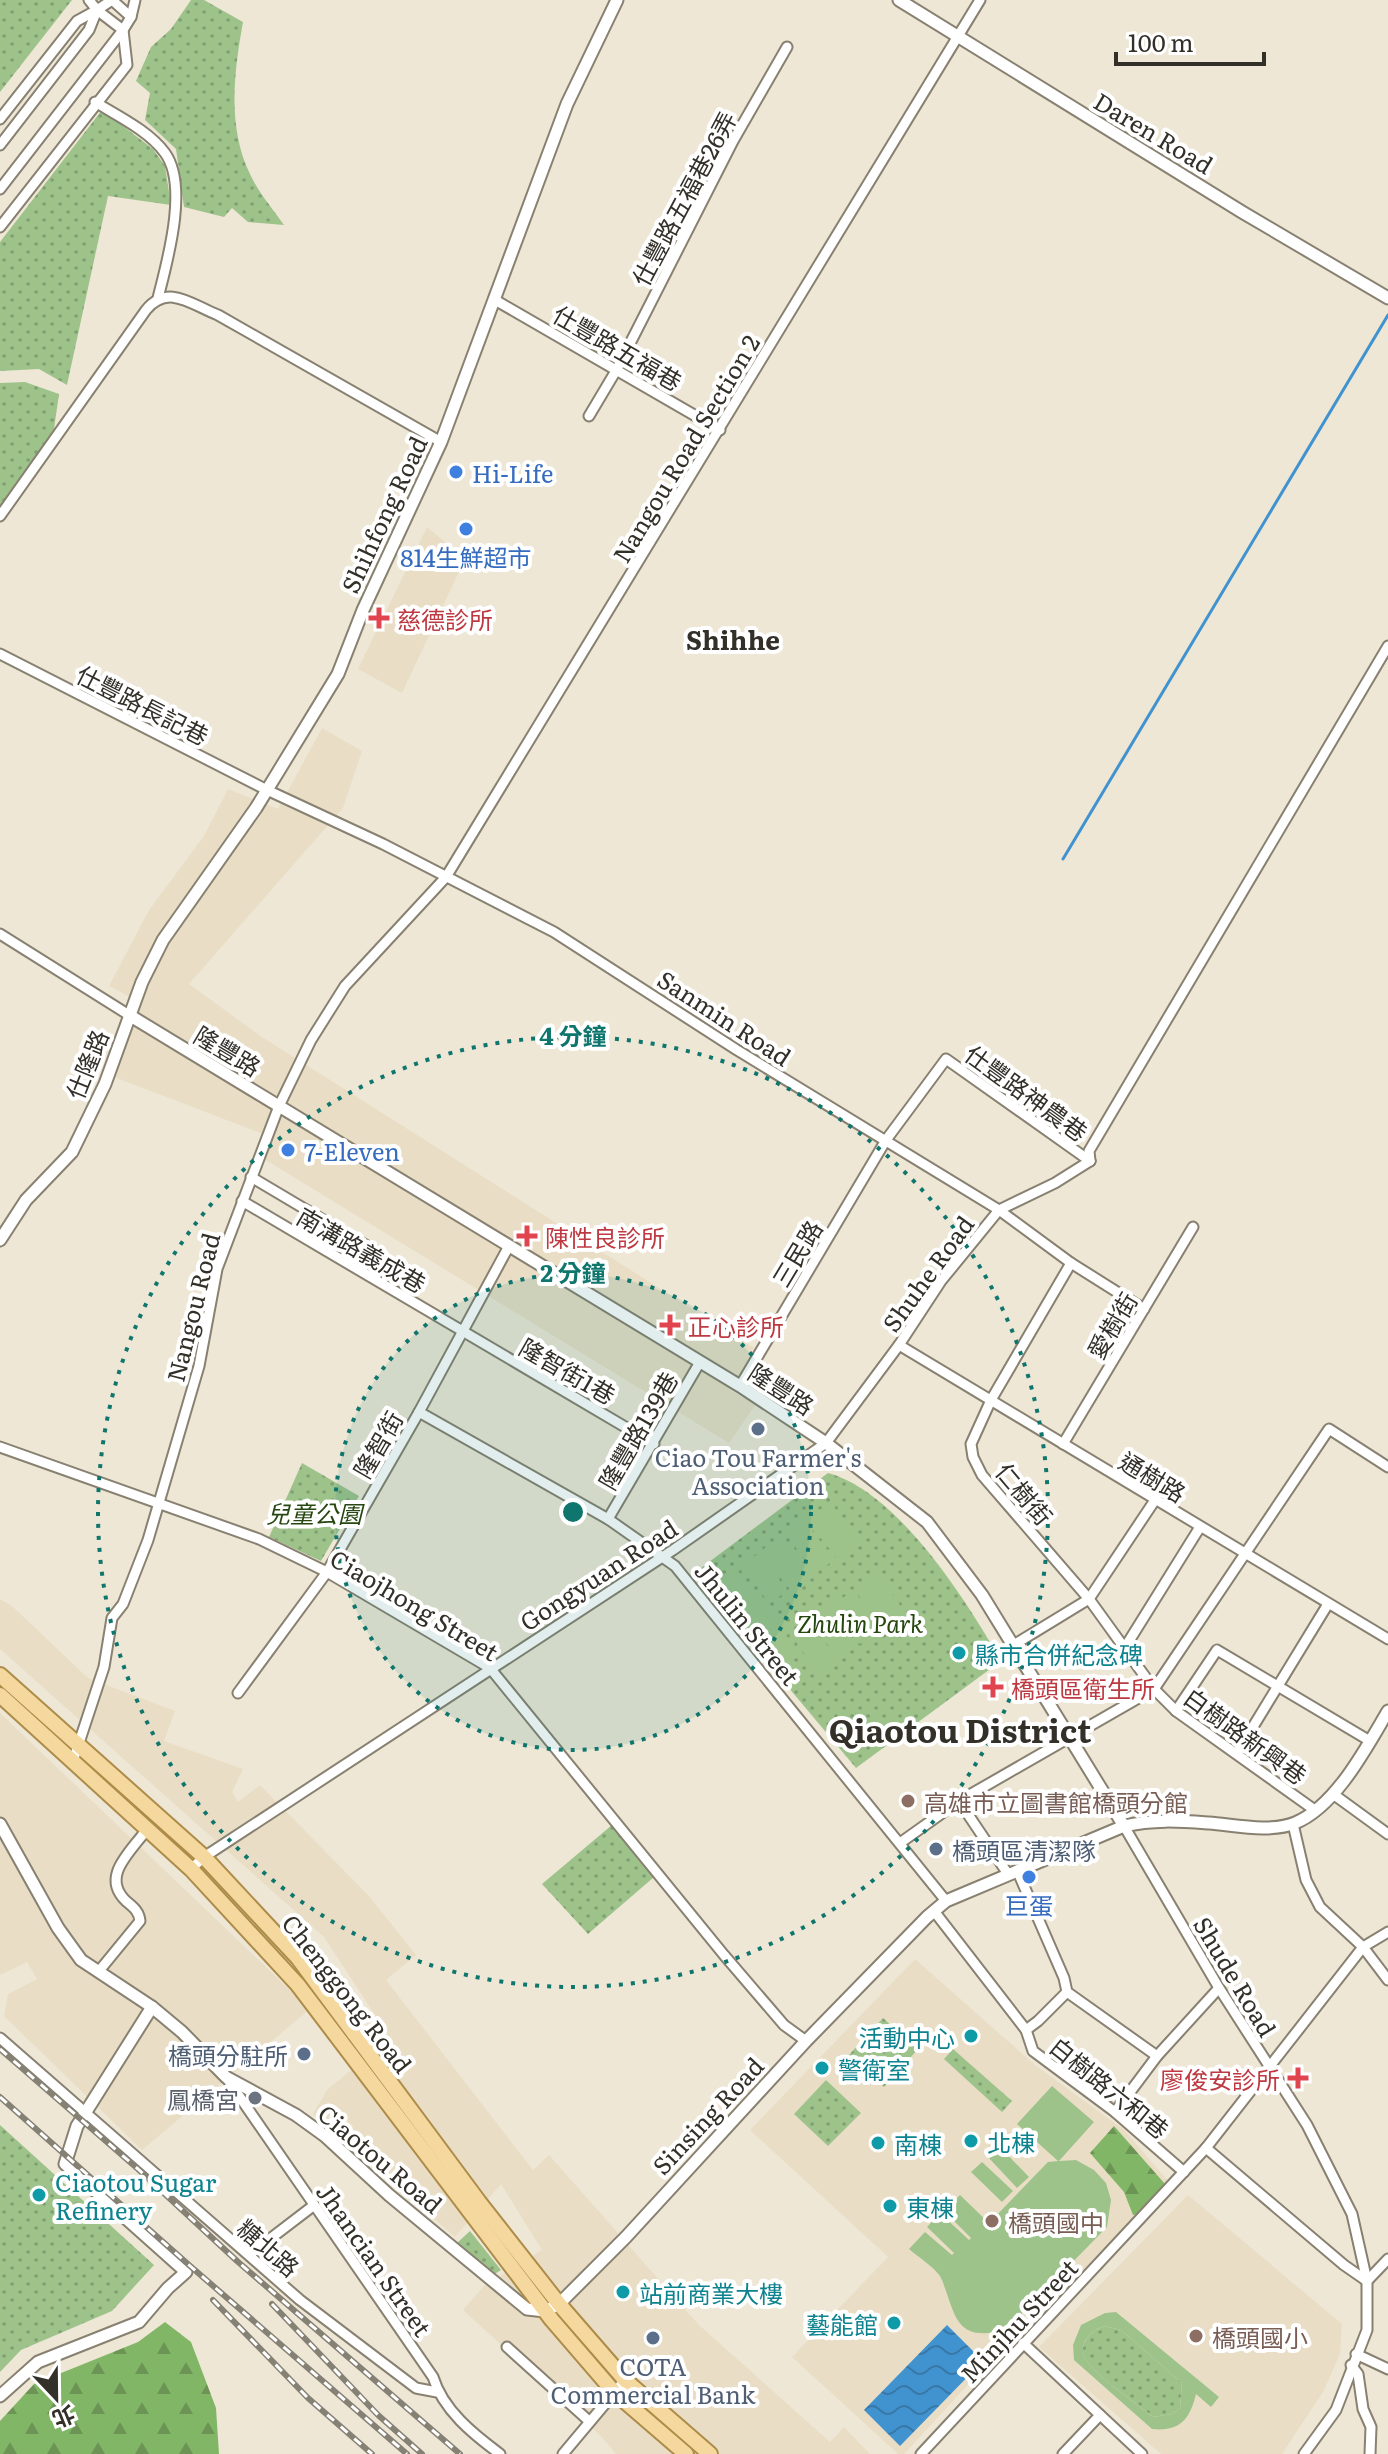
<svg xmlns="http://www.w3.org/2000/svg" width="1388" height="2454" viewBox="0 0 1388 2454" font-family="Literata,'Noto Sans TC',serif">
<style>
.built{fill:#e9dec5}
.green{fill:url(#green-dots)}
.forest{fill:url(#forest-firs)}
.pitch{fill:#9dc38b;fill-rule:evenodd}
.water{fill:url(#water-waves)}
.lines{fill:none;stroke-linecap:round;stroke-linejoin:round}
.stream{stroke:#4193d0;stroke-width:3}
.minor-casing{stroke:#888171;stroke-width:13}
.tertiary-casing{stroke:#888171;stroke-width:15}
.primary-casing{stroke:#ad8c4a;stroke-width:18}
.minor{stroke:#fff;stroke-width:9}
.tertiary{stroke:#fff;stroke-width:11}
.primary{stroke:#f5d89d;stroke-width:14}
.rail-casing{stroke:#868175;stroke-width:6}
.rail{stroke:#fff;stroke-width:3;stroke-dasharray:9;stroke-linecap:butt}
.ring{fill:none;stroke:#0f766e;stroke-width:4;stroke-dasharray:4 8}
.shop-dot{fill:#3f7fe0;stroke:#fff;stroke-width:3}
.health-dot{fill:#e0444e;stroke:#fff;stroke-width:3}
.service-dot{fill:#5c6f8a;stroke:#fff;stroke-width:3}
.culture-dot{fill:#0f9aa8;stroke:#fff;stroke-width:3}
.education-dot{fill:#8d6e63;stroke:#fff;stroke-width:3}
.worship-dot{fill:#6b7280;stroke:#fff;stroke-width:3}
.labels{text-anchor:middle;dominant-baseline:central;stroke-width:8;stroke-linejoin:round;paint-order:stroke}
.street-label{font-size:24px;fill:#333029;stroke:#fff}
.shop-label{font-size:24px;fill:#366cbe;stroke:#fff;text-anchor:start}
.health-label{font-size:24px;fill:#be3a42;stroke:#fff;text-anchor:start}
.service-label{font-size:24px;fill:#4e5e75;stroke:#fff}
.park-label{font-size:24px;font-style:italic;fill:#264710;stroke:#fff}
.culture-label{font-size:24px;fill:#0d838f;stroke:#fff;text-anchor:start}
.education-label{font-size:24px;fill:#785e54;stroke:#fff;text-anchor:start}
.worship-label{font-size:24px;fill:#5b616d;stroke:#fff;text-anchor:end}
.neighbourhood-label{font-size:26px;font-weight:bold;fill:#333029;stroke:#fff}
.district-label{font-size:32px;font-weight:bold;fill:#333029;stroke:#fff}
.centre{fill:#0f766e;stroke:#fff;stroke-width:4}
.ring-label{font-size:24px;text-anchor:middle;font-weight:bold;fill:#0f766e;stroke:#fff;stroke-width:8;stroke-linejoin:round;paint-order:stroke}
</style>
<defs>
<pattern id="green-dots" width="8" height="8" patternUnits="userSpaceOnUse" patternTransform="scale(2)"><rect width="8" height="8" fill="#9dc38b"/><path d="M2 2h.1M6 6h.1" fill="none" stroke="#819f72" stroke-width="1.8" stroke-linecap="round"/></pattern>
<pattern id="forest-firs" width="22" height="20" patternUnits="userSpaceOnUse" patternTransform="scale(2)"><rect width="22" height="20" fill="#82b667"/><path d="M5 1l3.5 6h-7zM16 11l3.5 6h-7z" fill="#6b9455"/></pattern>
<pattern id="water-waves" width="16" height="10" patternUnits="userSpaceOnUse" patternTransform="scale(2)"><rect width="16" height="10" fill="#4193d0"/><path d="M0 5q4-4 8 0t8 0" fill="none" stroke="#3778a9"/></pattern>
</defs>
<rect width="100%" height="100%" fill="#eee7d5"/>
<g class="built">
<polygon points="427,527 465,559 402,693 358,669"/>
<polygon points="322,728 362,751 343,808 189,984 262,1037 754,1348 731,1391 756,1404 729,1443 264,1159 271,1137 114,1077 141,1003 109,986 149,910 204,836 228,789 278,809"/>
<polygon points="0,1599 12,1606 88,1678 175,1711 164,1741 243,1769 232,1792 238,1802 260,1785 369,1896 416,1955 386,1980 533,2170 549,2155 699,2325 830,2442 844,2427 870,2454 616,2454 600,2435 463,2310 484,2286 542,2250 501,2184 455,2237 313,2114 327,2090 390,2038 324,1937 0,1649"/>
<polygon points="0,1713 310,2009 142,2150 4,2016 8,1994 37,1979 27,1962 0,1975"/>
<polygon points="915,1959 1035,2065 1124,2130 1172,2185 991,2360 904,2454 898,2454 792,2357 888,2257 750,2130"/>
<polygon points="1188,2195 1342,2324 1340,2354 1323,2392 1282,2454 1161,2454 1039,2347"/>
</g>
<g class="green">
<polygon points="0,0 72,0 0,92"/>
<path d="M 191,0 L 204,0 L 243,22 C 234,72 227,127 250,174 C 258,192 273,209 284,225 L 248,222 L 232,208 L 224,217 L 184,207 L 176,149 L 145,120 L 150,93 L 136,81 L 151,47 L 171,29 Z"/>
<polygon points="102,110 153,149 165,166 171,205 108,196 67,385 39,369 0,371 0,242"/>
<polygon points="25,382 59,394 53,436 0,507 0,383"/>
<polygon points="302,1463 359,1496 321,1561 269,1537"/>
<path d="M 828,1473 C 898,1492 966,1600 1001,1661 L 856,1768 L 693,1574 Z"/>
<polygon points="612,1825 654,1877 588,1934 542,1884"/>
<polygon points="883,2018 918,2049 884,2087 849,2055"/>
<polygon points="953,2049 1012,2101 1002,2112 944,2059"/>
<polygon points="826,2080 861,2113 828,2146 794,2114"/>
<polygon points="0,2125 154,2265 112,2311 21,2350 0,2372"/>
<polygon points="470,2231 501,2270 493,2275 457,2243"/>
<path d="M 1105,2326 L 1121,2330 L 1182,2383 L 1180,2408 L 1172,2414 L 1153,2417 C 1135,2402 1103,2381 1089,2364 C 1075,2348 1088,2331 1105,2326 Z"/>
</g>
<g class="forest">
<path d="M 1114,2126 L 1165,2184 C 1159,2197 1148,2213 1133,2215 L 1124,2192 L 1090,2153 Z"/>
<polygon points="165,2322 191,2342 216,2408 219,2454 0,2454 0,2421 34,2384 138,2342"/>
</g>
<g class="pitch">
<polygon points="831,1502 859,1544 837,1560 808,1518"/>
<polygon points="804,1519 834,1560 815,1574 785,1533"/>
<polygon points="783,1536 810,1576 790,1590 763,1549"/>
<polygon points="761,1552 787,1591 769,1604 742,1564"/>
<polygon points="736,1568 771,1613 749,1631 714,1585"/>
<polygon points="879,1574 906,1614 882,1630 855,1590"/>
<polygon points="853,1591 880,1631 860,1644 833,1604"/>
<polygon points="830,1605 857,1645 837,1659 810,1619"/>
<polygon points="772,1616 800,1654 779,1669 752,1631"/>
<polygon points="808,1621 836,1660 817,1673 790,1633"/>
<path d="M 1052,2086 L 1094,2122 L 1059,2161 L 1076,2160 L 1094,2170 L 1106,2183 L 1111,2200 L 1107,2227 L 1006,2330 C 955,2343 956,2316 942,2280 C 938,2269 918,2257 909,2249 L 925,2232 L 952,2255 L 954,2253 L 927,2227 L 940,2213 L 969,2240 L 971,2238 L 944,2211 L 960,2195 L 989,2223 L 1048,2162 L 1058,2161 L 1017,2124 Z"/>
<polygon points="999,2146 1029,2177 1017,2188 988,2157"/>
<polygon points="982,2162 1013,2191 1002,2202 971,2172"/>
<path d="M 1116,2312 L 1219,2397 L 1211,2407 L 1196,2394 C 1190,2419 1180,2432 1152,2429 L 1074,2360 L 1073,2345 L 1081,2325 L 1105,2313 ZM 1105,2326 L 1121,2330 L 1182,2383 L 1180,2408 L 1172,2414 L 1153,2417 C 1136,2403 1102,2380 1089,2364 C 1075,2347 1088,2331 1105,2326 Z"/>
</g>
<polygon class="water" points="947,2325 983,2361 900,2446 864,2410"/>
<g class="lines">
<polyline class="stream" points="1063,859 1388,315"/>
<defs>
<g id="minor">
<polyline points="112,0 131,17"/>
<path d="M 95,102 C 118,116 149,131 165,153 C 189,186 167,262 158,298"/>
<polyline points="0,119 77,21 97,10"/>
<polyline points="0,145 89,30 97,10 112,0"/>
<polyline points="0,189 123,30 131,17 135,0"/>
<polyline points="0,227 127,65 123,30 97,10 89,0"/>
<polyline points="495,300 720,430"/>
<polyline points="589,416 617,369 733,141 787,47"/>
<path d="M 0,516 L 146,310 C 168,283 192,305 218,315 L 441,442"/>
<polyline points="0,654 267,790 383,844 554,932 737,1050 999,1210 1071,1263 1144,1309"/>
<polyline points="0,934 129,1015"/>
<polyline points="1090,1161 1089,1151 1388,646"/>
<polyline points="251,1177 379,1253"/>
<polyline points="242,1201 654,1444"/>
<polyline points="1071,1263 991,1400 971,1444 973,1457 982,1475 1089,1599 1154,1689 1176,1711 1316,1811"/>
<polyline points="899,1345 1388,1639"/>
<polyline points="740,1386 886,1140 946,1059 1090,1161"/>
<polyline points="419,1412 608,1519 675,1566 946,1901"/>
<polyline points="1063,1444 1193,1227"/>
<polyline points="0,1447 259,1539 327,1572 490,1668 724,1955 784,2025 806,2041"/>
<polyline points="608,1519 700,1362"/>
<polyline points="1012,1646 1089,1599 1155,1500"/>
<polyline points="1124,1649 1200,1527"/>
<polyline points="238,1693 327,1572 419,1412 509,1246"/>
<polyline points="1176,1711 1217,1650 1370,1741"/>
<polyline points="1237,1753 1328,1604"/>
<polyline points="73,1761 104,1667 112,1618 123,1604 148,1540 199,1366 217,1269 279,1106 311,1040 345,986 446,877 980,0"/>
<polyline points="1333,1794 1388,1834"/>
<polyline points="959,1801 1008,1874"/>
<polyline points="1293,1824 1306,1880 1320,1907 1363,1947 1388,1980"/>
<polyline points="1124,1826 1219,1988 1307,2125 1352,2214 1367,2281 1367,2330 1336,2410 1304,2454"/>
<polyline points="900,1843 959,1801 1154,1689 1329,1429 1388,1467"/>
<polyline points="191,1869 204,1857 673,1550 826,1443 899,1345 941,1281 999,1210 1055,1183 1090,1161"/>
<polyline points="1017,1870 1064,1978 1067,1992 1157,2056"/>
<polyline points="934,1911 1026,2030 1033,2051 1115,2112 1184,2172"/>
<path d="M 99,1971 L 140,1921 C 139,1911 133,1907 126,1901 C 100,1876 131,1852 147,1829"/>
<polyline points="1026,2030 1038,2021 1067,1992"/>
<polyline points="0,2038 300,2300 416,2388 437,2392"/>
<path d="M 226,2077 L 433,2377 C 443,2410 473,2434 500,2454"/>
<polyline points="1115,2112 1157,2056 1219,1988"/>
<polyline points="1206,2148 1344,2265 1367,2281 1388,2259"/>
<polyline points="249,2255 313,2206"/>
<polyline points="1023,2343 1142,2454"/>
<polyline points="507,2347 589,2421"/>
<polyline points="1356,2354 1388,2369"/>
<polyline points="1351,2365 1358,2374 1363,2409 1371,2427 1370,2454"/>
<polyline points="563,2454 625,2380"/>
<polyline points="921,2454 1206,2148 1363,1947 1388,1932"/>
<polyline points="1063,2454 1100,2415"/>
</g>
<g id="tertiary">
<polyline points="899,0 1242,212 1388,298"/>
<polyline points="129,1015 740,1386 826,1443 927,1522 982,1595 1124,1826"/>
<polyline points="0,1240 26,1200 72,1152 105,1084 142,982 163,940 256,808 338,674 363,610 441,442 567,104 617,0"/>
<path d="M 0,1824 L 58,1928 L 81,1960 L 152,2007 L 182,2032 L 226,2077 L 296,2115 L 325,2136 L 389,2195 L 527,2309 L 545,2311 L 559,2304 L 626,2237 L 806,2041 L 927,1917 L 946,1901 L 1124,1826 C 1153,1819 1180,1821 1209,1823 C 1235,1825 1270,1833 1295,1823 C 1336,1806 1366,1748 1388,1711"/>
<polyline points="0,2396 38,2362 139,2322 168,2288 186,2272 65,2164 77,2126 152,2007"/>
</g>
<g id="primary">
<polyline points="0,1675 204,1857 298,1958 479,2202 559,2304 625,2380 710,2454"/>
<polyline points="0,1695 191,1869 298,1985 552,2320 614,2392 686,2454"/>
</g>
</defs>
<use href="#minor" class="minor-casing"/>
<use href="#tertiary" class="tertiary-casing"/>
<use href="#primary" class="primary-casing"/>
<use href="#minor" class="minor"/>
<use href="#tertiary" class="tertiary"/>
<use href="#primary" class="primary"/>
<defs>
<g id="rail">
<polyline points="0,2049 138,2169 237,2261 460,2454"/>
<polyline points="0,2097 189,2265 407,2454"/>
<polyline points="213,2300 308,2398 372,2454"/>
<polyline points="272,2304 378,2415 422,2454"/>
</g>
</defs>
<use href="#rail" class="rail-casing"/>
<use href="#rail" class="rail"/>
</g>
<circle cx="573" cy="1512" r="238" fill="#0f766e" fill-opacity=".12"/>
<g class="ring">
<circle cx="573" cy="1512" r="238"/>
<circle cx="573" cy="1512" r="475"/>
</g>
<g class="shop-dot">
<circle cx="456" cy="472" r="8"/>
<circle cx="466" cy="529" r="8"/>
<circle cx="288" cy="1150" r="8"/>
<circle cx="1029" cy="1877" r="8"/>
</g>
<g class="health-dot">
<path d="M375 606h8v8h8v8h-8v8h-8v-8h-8v-8h8z"/>
<path d="M523 1224h8v8h8v8h-8v8h-8v-8h-8v-8h8z"/>
<path d="M666 1313h8v8h8v8h-8v8h-8v-8h-8v-8h8z"/>
<path d="M989 1675h8v8h8v8h-8v8h-8v-8h-8v-8h8z"/>
<path d="M1294 2066h8v8h8v8h-8v8h-8v-8h-8v-8h8z"/>
</g>
<g class="service-dot">
<circle cx="758" cy="1429" r="8"/>
<circle cx="936" cy="1849" r="8"/>
<circle cx="304" cy="2054" r="8"/>
<circle cx="653" cy="2338" r="8"/>
</g>
<g class="culture-dot">
<circle cx="959" cy="1653" r="8"/>
<circle cx="971" cy="2036" r="8"/>
<circle cx="822" cy="2068" r="8"/>
<circle cx="971" cy="2141" r="8"/>
<circle cx="878" cy="2143" r="8"/>
<circle cx="39" cy="2195" r="8"/>
<circle cx="890" cy="2206" r="8"/>
<circle cx="623" cy="2292" r="8"/>
<circle cx="894" cy="2323" r="8"/>
</g>
<g class="education-dot">
<circle cx="908" cy="1801" r="8"/>
<circle cx="992" cy="2221" r="8"/>
<circle cx="1196" cy="2336" r="8"/>
</g>
<circle class="worship-dot" cx="255" cy="2098" r="8"/>
<g class="labels">
<g class="street-label">
<text transform="translate(1154 132) rotate(31)">Daren Road</text>
<text transform="translate(683 198) rotate(-62)">仕豐路五福巷26弄</text>
<text transform="translate(618 347) rotate(30)">仕豐路五福巷</text>
<text transform="translate(685 448) rotate(-59)">Nangou Road Section 2</text>
<text transform="translate(383 514) rotate(-65)">Shihfong Road</text>
<text transform="translate(143 704) rotate(27)">仕豐路長記巷</text>
<text transform="translate(725 1017) rotate(33)">Sanmin Road</text>
<text transform="translate(228 1050) rotate(31)">隆豐路</text>
<text transform="translate(86 1064) rotate(-68)">仕隆路</text>
<text transform="translate(1027 1092) rotate(36)">仕豐路神農巷</text>
<text transform="translate(362 1249) rotate(30)">南溝路義成巷</text>
<text transform="translate(796 1253) rotate(-59)">三民路</text>
<text transform="translate(927 1273) rotate(-54)">Shuhe Road</text>
<text transform="translate(192 1307) rotate(-76)">Nangou Road</text>
<text transform="translate(1111 1325) rotate(-59)">愛樹街</text>
<text transform="translate(568 1370) rotate(30)">隆智街1巷</text>
<text transform="translate(782 1388) rotate(33)">隆豐路</text>
<text transform="translate(637 1430) rotate(-60)">隆豐路139巷</text>
<text transform="translate(377 1444) rotate(-60)">隆智街</text>
<text transform="translate(1153 1476) rotate(31)">通樹路</text>
<text transform="translate(1025 1493) rotate(50)">仁樹街</text>
<text transform="translate(598 1574) rotate(-33)">Gongyuan Road</text>
<text transform="translate(415 1604) rotate(31)">Ciaojhong Street</text>
<text transform="translate(748 1623) rotate(51)">Jhulin Street</text>
<text transform="translate(1246 1735) rotate(36)">白樹路新興巷</text>
<text transform="translate(1236 1976) rotate(59)">Shude Road</text>
<text transform="translate(348 1993) rotate(52)">Chenggong Road</text>
<text transform="translate(1110 2087) rotate(39)">白樹路六和巷</text>
<text transform="translate(707 2115) rotate(-47)">Sinsing Road</text>
<text transform="translate(381 2158) rotate(40)">Ciaotou Road</text>
<text transform="translate(269 2247) rotate(41)">糖北路</text>
<text transform="translate(375 2259) rotate(55)">Jhancian Street</text>
<text transform="translate(1018 2320) rotate(-47)">Minjhu Street</text>
</g>
<g class="shop-label">
<text x="472" y="472">Hi-Life</text>
<text x="466" y="556" text-anchor="middle">814生鮮超市</text>
<text x="304" y="1150">7-Eleven</text>
<text x="1029" y="1904" text-anchor="middle">巨蛋</text>
</g>
<g class="health-label">
<text x="397" y="618">慈德診所</text>
<text x="545" y="1236">陳性良診所</text>
<text x="688" y="1325">正心診所</text>
<text x="1011" y="1687">橋頭區衛生所</text>
<text x="1280" y="2078" text-anchor="end">廖俊安診所</text>
</g>
<g class="service-label">
<text x="758" y="1456">Ciao Tou Farmer's<tspan x="758" dy="28">Association</tspan></text>
<text x="952" y="1849" text-anchor="start">橋頭區清潔隊</text>
<text x="288" y="2054" text-anchor="end">橋頭分駐所</text>
<text x="653" y="2365">COTA<tspan x="653" dy="28">Commercial Bank</tspan></text>
</g>
<g class="park-label">
<text x="314" y="1512">兒童公園</text>
<text x="860" y="1622">Zhulin Park</text>
</g>
<g class="culture-label">
<text x="975" y="1653">縣市合併紀念碑</text>
<text x="955" y="2036" text-anchor="end">活動中心</text>
<text x="838" y="2068">警衛室</text>
<text x="987" y="2141">北棟</text>
<text x="894" y="2143">南棟</text>
<text x="55" y="2181">Ciaotou Sugar<tspan x="55" dy="28">Refinery</tspan></text>
<text x="906" y="2206">東棟</text>
<text x="639" y="2292">站前商業大樓</text>
<text x="878" y="2323" text-anchor="end">藝能館</text>
</g>
<g class="education-label">
<text x="924" y="1801">高雄市立圖書館橋頭分館</text>
<text x="1008" y="2221">橋頭國中</text>
<text x="1212" y="2336">橋頭國小</text>
</g>
<g class="worship-label">
<text x="239" y="2098">鳳橋宮</text>
</g>
<g class="neighbourhood-label">
<text x="733" y="638">Shihhe</text>
</g>
<g class="district-label">
<text x="960" y="1729">Qiaotou District</text>
</g>
</g>
<circle cx="573" cy="1512" r="12" class="centre"/>
<g class="ring-label">
<text x="573" y="1045">4 分鐘</text>
<text x="573" y="1282">2 分鐘</text>
</g>
<g transform="translate(56 2398) rotate(158)" stroke="#ffffff" stroke-width="6" paint-order="stroke">
<path d="M0-6L14 30L0 20L-14 30Z" fill="#333029"/>
<text y="-12" font-size="22" font-weight="bold" text-anchor="middle" fill="#333029">北</text>
</g>
<path d="M1116 52v12h148v-12" fill="none" stroke="#333029" stroke-width="4"/>
<text x="1128" y="52" font-size="24" fill="#333029" stroke="#ffffff" stroke-width="6" paint-order="stroke">100 m</text>
</svg>
